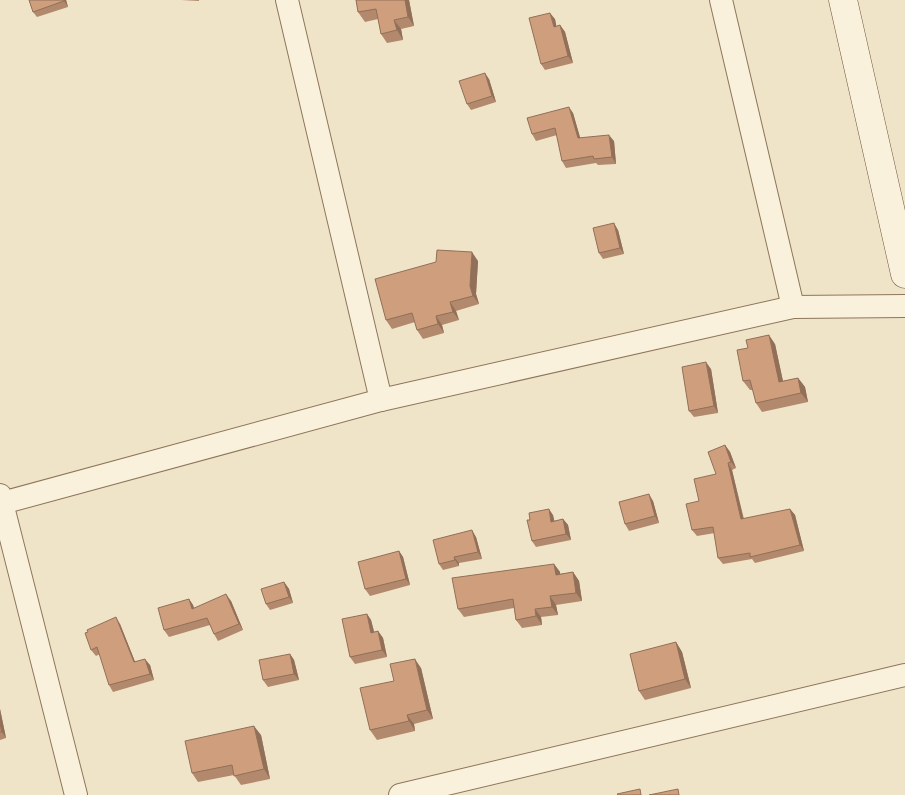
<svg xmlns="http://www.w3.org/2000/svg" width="905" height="795" viewBox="0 0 905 795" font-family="'Times New Roman',serif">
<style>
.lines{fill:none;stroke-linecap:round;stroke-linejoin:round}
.street-casing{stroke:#8d765c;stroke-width:24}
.secondary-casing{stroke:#6f573f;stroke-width:29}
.street{stroke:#faf1dc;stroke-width:22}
.secondary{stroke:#faf1dc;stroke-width:28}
.wall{fill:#b2896c}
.shaded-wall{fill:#916f58}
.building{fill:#cf9f7d;stroke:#916f58}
</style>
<rect width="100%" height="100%" fill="#f0e4c8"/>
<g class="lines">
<defs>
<g id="street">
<polyline points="287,0 381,400"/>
<polyline points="721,0 793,307"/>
<polyline points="0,495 76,795"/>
<polyline points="2,503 381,400 793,307 905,306"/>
<polyline points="400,795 905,675"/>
</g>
<polyline id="secondary" points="843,0 905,274"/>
</defs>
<use href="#street" class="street-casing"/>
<use href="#secondary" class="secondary-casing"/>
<use href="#street" class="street"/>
<use href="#secondary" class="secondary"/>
</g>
<g class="wall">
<polygon points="29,0 66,0 68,7 37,17 33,12"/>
<polygon points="181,0 199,0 199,1"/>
<polygon points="356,0 409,0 414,26 401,29 403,40 387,43 381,34 378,19 365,22 358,12"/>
<polygon points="555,19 556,27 560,25 565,32 573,63 545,70 541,64"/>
<polygon points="489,79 496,102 471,110 467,104"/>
<polygon points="573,113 580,138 614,141 616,164 598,165 596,163 566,168 562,161 557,135 536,141 532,134"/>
<polygon points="618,230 624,254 603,259 599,253"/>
<polygon points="478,261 476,294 479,304 456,311 459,320 442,325 444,333 423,339 417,330 415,322 392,329 386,320"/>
<polygon points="775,344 783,381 798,378 805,387 808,402 762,412 756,403 753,390 750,390 743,381"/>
<polygon points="711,369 718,413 694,417 689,411"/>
<polygon points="725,445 730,452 736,468 732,470 744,519 790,509 795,515 804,551 755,563 752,559 723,564 718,558 715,533 697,536 692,530 716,474"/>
<polygon points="653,501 659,523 629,531 625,524"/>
<polygon points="553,515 554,521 563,519 568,525 571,540 536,547 532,541"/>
<polygon points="476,537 482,559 459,563 459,566 443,570 439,564"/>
<polygon points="399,551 403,557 410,585 370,596 365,589"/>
<polygon points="554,564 560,572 560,574 573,572 579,581 582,601 556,605 558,615 541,617 542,625 522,628 516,620 514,608 464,617 458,609"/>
<polygon points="284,582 289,589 293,603 270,610 266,604"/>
<polygon points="189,599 193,605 194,608 231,601 243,630 218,641 214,634 210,625 169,637 164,630"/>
<polygon points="367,614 371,620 374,632 378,631 383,638 387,657 355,664 350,657"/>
<polygon points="120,624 135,662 150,665 154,680 113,692 109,685 100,654 96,656 91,650"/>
<polygon points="676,642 682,652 691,688 645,700 639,691"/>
<polygon points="290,654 294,660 299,680 268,687 263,680"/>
<polygon points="421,668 433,719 414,724 415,731 377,740 370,730 394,681"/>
<polygon points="0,709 6,738 0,740"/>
<polygon points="261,735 270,779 241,785 234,775 198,782 192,773"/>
</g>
<g class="shaded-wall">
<polygon points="64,0 66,0 68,7 64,1"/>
<polygon points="405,0 409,0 414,26 408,17"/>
<polygon points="550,13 555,19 558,34 554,27"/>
<polygon points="394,20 401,29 403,40 397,30"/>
<polygon points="560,25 565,32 573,63 568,56"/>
<polygon points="485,73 489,79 496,102 492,96"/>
<polygon points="569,107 573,113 582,144 578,138"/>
<polygon points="609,135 614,141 616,164 612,157"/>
<polygon points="614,223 618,230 624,254 620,248"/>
<polygon points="472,252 478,261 476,294 479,304 473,296 470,286"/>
<polygon points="450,302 456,311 459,320 453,312"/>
<polygon points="436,316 442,325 444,333 438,324"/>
<polygon points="769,335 775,344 785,391 779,382"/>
<polygon points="706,362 711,369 718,413 714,406"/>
<polygon points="798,378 805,387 808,402 801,393"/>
<polygon points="725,445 730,452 736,468 731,462"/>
<polygon points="728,463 732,470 745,526 741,519"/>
<polygon points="649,494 653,501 659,523 655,516"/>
<polygon points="549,509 553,515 556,528 551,522"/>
<polygon points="790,509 795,515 804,551 800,545"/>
<polygon points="563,519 568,525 571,540 566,534"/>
<polygon points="472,530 476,537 482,559 478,552"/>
<polygon points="399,551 403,557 410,585 406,579"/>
<polygon points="454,557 459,563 459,566 455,560"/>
<polygon points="554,564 560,572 561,583 556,575"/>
<polygon points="573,572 579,581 582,601 576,593"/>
<polygon points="284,582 289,589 293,603 289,597"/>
<polygon points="226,594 231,601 243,630 239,624"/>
<polygon points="550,596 556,605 558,615 552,607"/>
<polygon points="189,599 193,605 196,615 192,609"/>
<polygon points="535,609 541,617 542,625 536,616"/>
<polygon points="367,614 371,620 376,639 371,633"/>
<polygon points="116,617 120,624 138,669 134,662"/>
<polygon points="378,631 383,638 387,657 382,650"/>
<polygon points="676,642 682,652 691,688 685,679"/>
<polygon points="290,654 294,660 299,680 294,674"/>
<polygon points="145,659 150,665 154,680 150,674"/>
<polygon points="415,659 421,668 433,719 427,710"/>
<polygon points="0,709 6,738 2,732 0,723"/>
<polygon points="407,715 414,724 415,731 409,721"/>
<polygon points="254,726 261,735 270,779 264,769"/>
</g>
<g class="building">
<polygon points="29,0 64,0 64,1 33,12"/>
<polygon points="356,0 405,0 408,17 394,20 397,30 381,34 376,9 358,12"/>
<polygon points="550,13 554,27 560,25 568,56 541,64 529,18"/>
<polygon points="485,73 492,96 467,104 459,81"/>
<polygon points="569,107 578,138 609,135 612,157 594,159 593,156 562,161 555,128 532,134 527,118"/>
<polygon points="614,223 620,248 599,253 593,228"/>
<polygon points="437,250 472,252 470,286 473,296 450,302 453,312 436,316 438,324 417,330 412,313 386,320 375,279 436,262"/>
<polygon points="769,335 779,382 798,378 801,393 756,403 750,380 743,381 737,350 748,348 746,340"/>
<polygon points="706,362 714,406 689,411 682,367"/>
<polygon points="725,445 731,462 728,463 741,519 790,509 800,545 750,557 750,553 718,558 713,527 692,530 686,504 699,501 694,479 716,474 708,452"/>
<polygon points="649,494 655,516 625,524 619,502"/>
<polygon points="549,509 551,522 563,519 566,534 532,541 527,520 530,520 529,513"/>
<polygon points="472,530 478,552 454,557 455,560 439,564 433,540"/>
<polygon points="399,551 406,579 365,589 358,562"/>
<polygon points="554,564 556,575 573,572 576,593 550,596 552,607 535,609 536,616 516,620 513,599 458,609 452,578"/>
<polygon points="284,582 289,597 266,604 261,589"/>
<polygon points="226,594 239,624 214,634 207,618 164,630 158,608 189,599 192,609"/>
<polygon points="367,614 371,633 378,631 382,650 350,657 342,619"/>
<polygon points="116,617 134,662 145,659 150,674 109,685 97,647 91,650 85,633 88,632 87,630"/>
<polygon points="676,642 685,679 639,691 630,654"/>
<polygon points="290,654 294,674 263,680 259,660"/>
<polygon points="415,659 427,710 407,715 409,721 370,730 360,688 394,681 390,664"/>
<polygon points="0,723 2,732 0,732"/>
<polygon points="254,726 264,769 234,776 232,765 192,773 185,741"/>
<polygon points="640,789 641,795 618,795 617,794"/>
<polygon points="678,789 679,795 649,795"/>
</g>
</svg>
